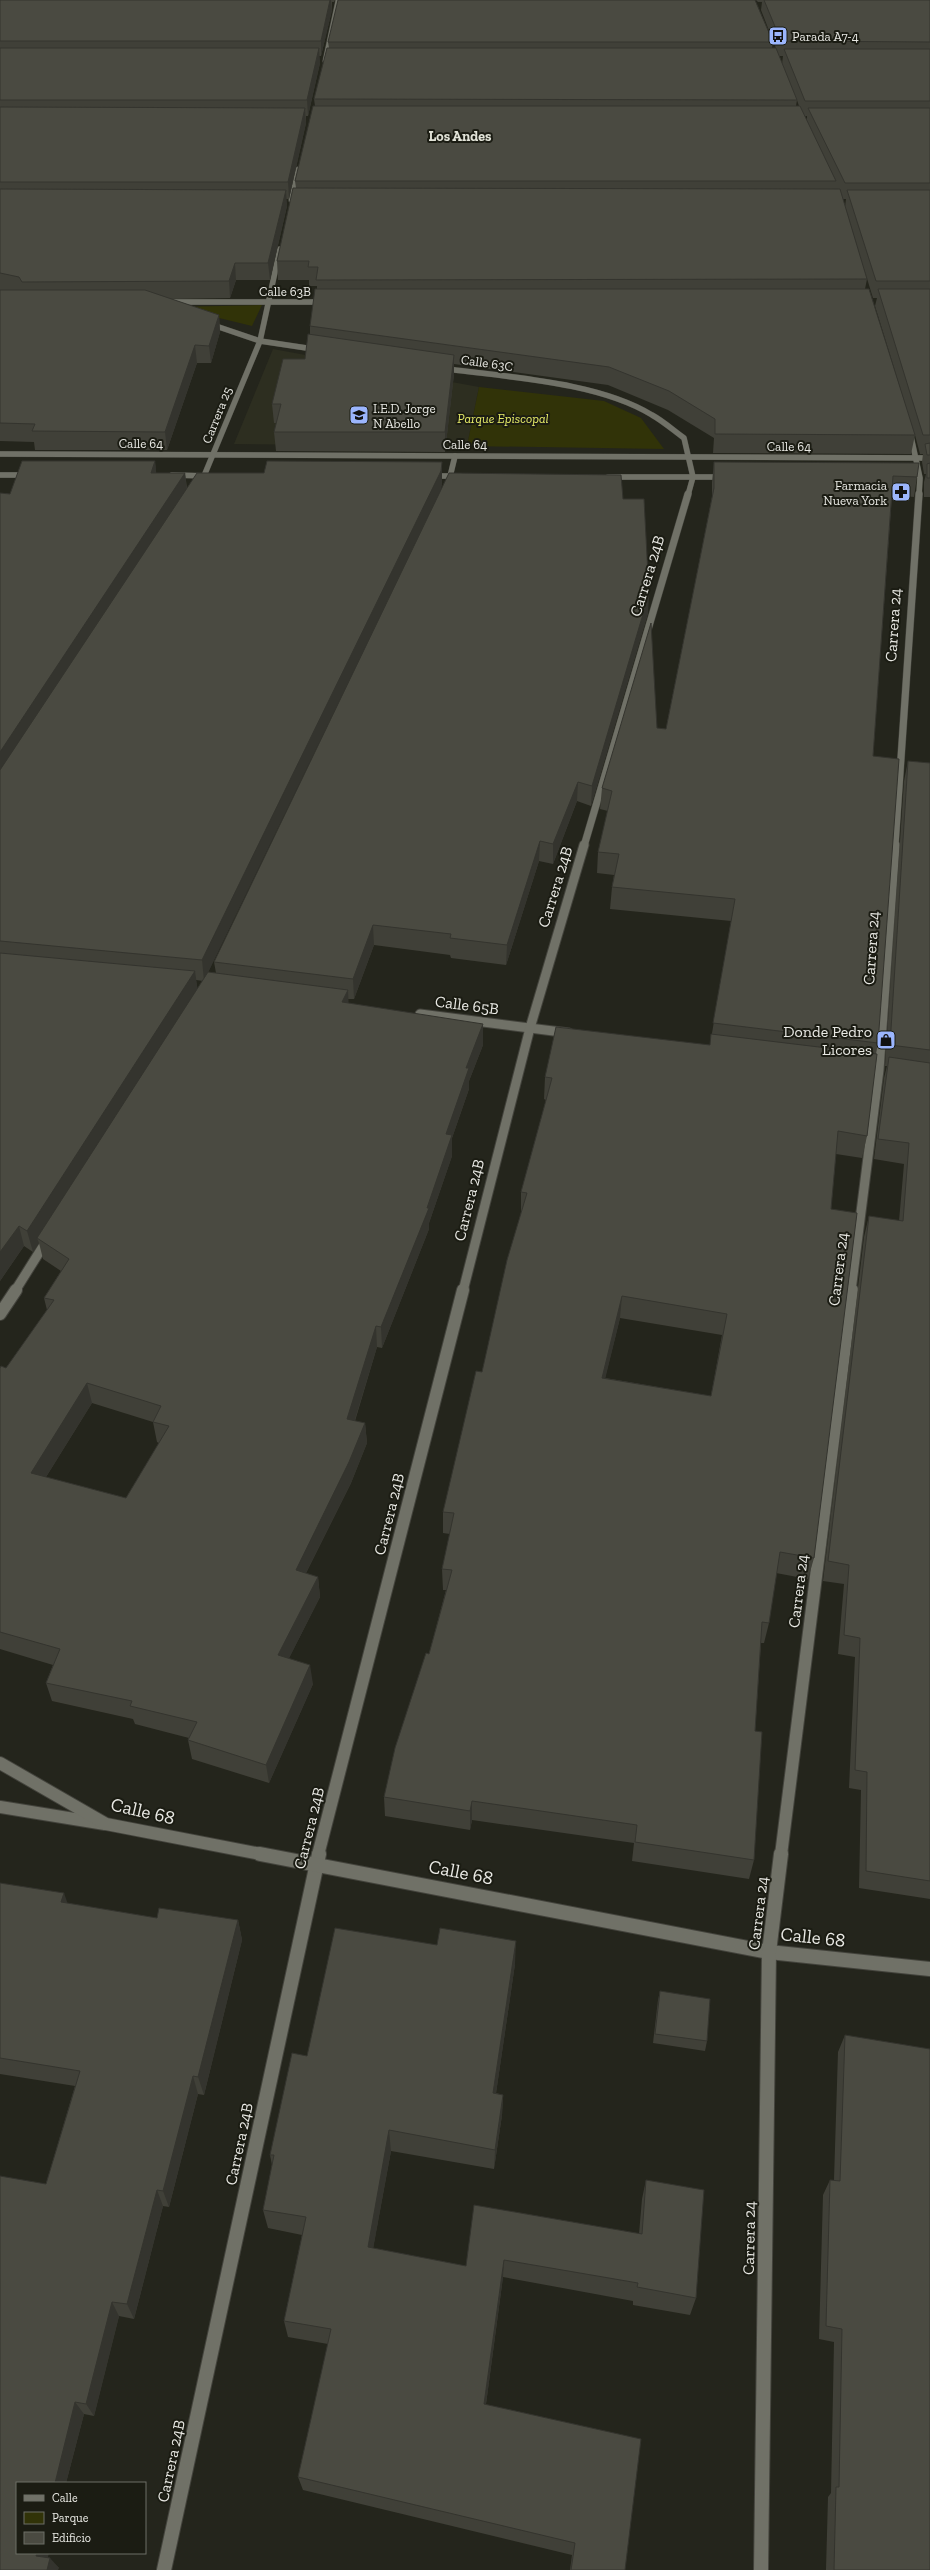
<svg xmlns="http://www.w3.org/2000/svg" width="930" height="2570" viewBox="0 0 930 2570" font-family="'Zilla Slab',serif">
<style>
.built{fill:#2d2e20}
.green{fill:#313308}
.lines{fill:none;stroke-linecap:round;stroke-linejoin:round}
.minor-far4-casing{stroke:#43433c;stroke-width:6}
.minor-far3-casing{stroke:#43433c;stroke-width:8}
.minor-far2-casing{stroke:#43433c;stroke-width:11}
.minor-far1-casing{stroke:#43433c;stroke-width:14}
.minor-casing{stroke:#43433c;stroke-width:16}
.tertiary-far5-casing{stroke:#43433c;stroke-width:5.5}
.tertiary-far4-casing{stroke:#43433c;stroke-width:6}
.tertiary-far3-casing{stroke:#43433c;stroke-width:8}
.tertiary-far2-casing{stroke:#43433c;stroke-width:11}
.tertiary-far1-casing{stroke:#43433c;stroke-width:14}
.tertiary-casing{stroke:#43433c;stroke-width:16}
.minor-far4{stroke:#707167;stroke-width:5.5}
.minor-far3{stroke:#707167;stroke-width:7}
.minor-far2{stroke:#707167;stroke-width:9}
.minor-far1{stroke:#707167;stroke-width:12}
.minor{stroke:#707167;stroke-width:14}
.tertiary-far5{stroke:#707167;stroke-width:4.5}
.tertiary-far4{stroke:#707167;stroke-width:5.5}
.tertiary-far3{stroke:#707167;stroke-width:7}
.tertiary-far2{stroke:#707167;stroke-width:9}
.tertiary-far1{stroke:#707167;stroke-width:12}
.tertiary{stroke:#707167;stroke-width:14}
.wall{fill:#404038;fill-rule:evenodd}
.shaded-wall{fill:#34342e}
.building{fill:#4a4a41;stroke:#34342e;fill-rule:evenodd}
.labels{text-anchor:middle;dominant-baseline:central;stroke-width:4;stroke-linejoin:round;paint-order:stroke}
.far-poi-label{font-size:13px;fill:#e9e9e4;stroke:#1b1c13;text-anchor:start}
.far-street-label{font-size:13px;fill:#e9e9e4;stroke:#1b1c13}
.far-park-label{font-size:13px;font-style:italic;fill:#e6eb68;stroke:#1b1c13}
.far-neighbourhood-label{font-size:14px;font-weight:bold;fill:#e2e3d8;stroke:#1b1c13}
.street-label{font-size:16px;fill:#e9e9e4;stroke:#1b1c13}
.poi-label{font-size:16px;fill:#e9e9e4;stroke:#1b1c13;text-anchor:end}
.near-street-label{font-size:19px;fill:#e9e9e4;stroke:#1b1c13}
</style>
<rect width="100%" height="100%" fill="#24251c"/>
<polygon class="built" points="273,349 479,387 467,446 234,444"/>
<g class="green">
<polygon points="262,305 252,326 174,307"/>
<polygon points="479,387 604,401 641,418 664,449 467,446"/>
</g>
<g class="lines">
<defs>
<g id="minor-far4">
<polyline points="168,302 326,302"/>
<polyline points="207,323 260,341 320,350"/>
<path d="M 440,368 C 503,377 597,381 652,415 C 663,421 673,430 684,438 L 693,477 L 688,495"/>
<polyline points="448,485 455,456"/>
</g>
<polyline id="minor-far3" points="584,846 688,494"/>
<g id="minor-far2">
<polyline points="420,1014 569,1033"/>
<polyline points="15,1291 47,1240"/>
<polyline points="463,1291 530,1028 584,845"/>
</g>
<g id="minor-far1">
<polyline points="0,1314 16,1290"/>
<polyline points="0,1807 105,1824"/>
<polyline points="318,1855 463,1290"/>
</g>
<polyline id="minor" points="164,2570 319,1854"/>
<g id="tertiary-far5">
<polyline points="325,61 338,0"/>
<polyline points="291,200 298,169"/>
</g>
<g id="tertiary-far4">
<polyline points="910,432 920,478 919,495"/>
<polyline points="0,454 930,458"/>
<polyline points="0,475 30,475"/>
<polyline points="172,475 208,476"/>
<polyline points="204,476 260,341 280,249"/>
<polyline points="428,476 460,476"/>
<polyline points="608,477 726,477"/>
</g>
<polyline id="tertiary-far3" points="895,846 919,494"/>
<polyline id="tertiary-far2" points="851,1291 879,1070 895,845"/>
<g id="tertiary-far1">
<polyline points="0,1763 106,1824 266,1855"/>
<polyline points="781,1855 852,1290"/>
</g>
<g id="tertiary">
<polyline points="260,1854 769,1952 930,1969"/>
<polyline points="761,2570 769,1952 781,1854"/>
</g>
</defs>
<use href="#minor-far4" class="minor-far4-casing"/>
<use href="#minor-far3" class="minor-far3-casing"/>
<use href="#minor-far2" class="minor-far2-casing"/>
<use href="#minor-far1" class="minor-far1-casing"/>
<use href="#minor" class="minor-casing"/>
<use href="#tertiary-far5" class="tertiary-far5-casing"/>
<use href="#tertiary-far4" class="tertiary-far4-casing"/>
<use href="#tertiary-far3" class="tertiary-far3-casing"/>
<use href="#tertiary-far2" class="tertiary-far2-casing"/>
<use href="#tertiary-far1" class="tertiary-far1-casing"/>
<use href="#tertiary" class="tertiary-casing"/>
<use href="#minor-far4" class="minor-far4"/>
<use href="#minor-far3" class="minor-far3"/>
<use href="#minor-far2" class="minor-far2"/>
<use href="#minor-far1" class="minor-far1"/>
<use href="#minor" class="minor"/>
<use href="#tertiary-far5" class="tertiary-far5"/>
<use href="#tertiary-far4" class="tertiary-far4"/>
<use href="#tertiary-far3" class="tertiary-far3"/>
<use href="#tertiary-far2" class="tertiary-far2"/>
<use href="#tertiary-far1" class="tertiary-far1"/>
<use href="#tertiary" class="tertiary"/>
</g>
<g class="wall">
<polygon points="0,0 335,0 334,2 332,2 332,10 321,56 319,56 320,63 308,116 306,116 306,123 289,199 286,199 287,206 270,280 236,280 230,298 171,299 219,315 220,332 211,363 197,363 167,450 35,450 34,442 0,441"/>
<path d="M 756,0 L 930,0 L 930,497 L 924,497 L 924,482 L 926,474 L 924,474 L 922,462 L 923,454 L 920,454 L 915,435 L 911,454 L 713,453 L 714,438 L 668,410 L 608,385 L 454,364 L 454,374 L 445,452 L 276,451 L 274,432 L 277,423 L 274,423 L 272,404 L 305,359 L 310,334 L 310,326 L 317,289 L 317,286 L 309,286 L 309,280 L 278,280 L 277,261 L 296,188 L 295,181 L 315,106 L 314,99 L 329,48 L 328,42 L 773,42 L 772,48 L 782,64 L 783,56 L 779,56 L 761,10 L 762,2 L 758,2 ZM 797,100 L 799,106 L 796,106 ZM 805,116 L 807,116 L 807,120 ZM 843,199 L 846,199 L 845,207 L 873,298 L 877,298 L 875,306 L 907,410 L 865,289 L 867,279 Z"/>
<path d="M 155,461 L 156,473 L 185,473 L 187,488 L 442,481 L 441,490 L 208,972 L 216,973 L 214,962 L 623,499 L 648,613 L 591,806 L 577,801 L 553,864 L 539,861 L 506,965 L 451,958 L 450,955 L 374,945 L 354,999 L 348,999 L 348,1003 L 483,1045 L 469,1081 L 469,1089 L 452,1138 L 452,1156 L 429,1223 L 429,1229 L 382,1348 L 377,1347 L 355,1421 L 365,1423 L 367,1443 L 351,1483 L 306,1573 L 318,1577 L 320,1597 L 289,1658 L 313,1684 L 269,1783 L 192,1759 L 188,1740 L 189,1738 L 135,1724 L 133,1719 L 52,1701 L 46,1683 L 53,1665 L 0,1649 L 0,1368 L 6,1368 L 47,1310 L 44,1298 L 61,1271 L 43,1259 L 39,1243 L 33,1252 L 24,1246 L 0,1281 L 0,493 L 10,494 ZM 196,980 L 203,981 L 197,989 ZM 92,1403 L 153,1422 L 157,1442 L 159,1443 L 126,1498 L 46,1477 Z"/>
<path d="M 714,462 L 917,477 L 914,497 L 892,495 L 873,756 L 878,1043 L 876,1054 L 867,1136 L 862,1158 L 836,1154 L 831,1209 L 814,1558 L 808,1579 L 776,1573 L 769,1623 L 764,1643 L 761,1643 L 755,1731 L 754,1860 L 749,1879 L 632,1861 L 634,1843 L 472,1820 L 470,1830 L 385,1816 L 384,1797 L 429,1654 L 446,1590 L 443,1590 L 442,1569 L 450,1534 L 443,1533 L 443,1512 L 482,1372 L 521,1213 L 521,1192 L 546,1100 L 544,1099 L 545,1077 L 710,1045 L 731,921 L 610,909 L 612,887 L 614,875 L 597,873 L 598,852 L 608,811 L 600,809 L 602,788 L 657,728 L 666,729 L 712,497 L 712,482 ZM 620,1318 L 722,1335 L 711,1396 L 605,1378 Z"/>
<polygon points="908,761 930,763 930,1899 859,1888 861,1790 849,1788 855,1657 838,1654 844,1584 823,1581 864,1237 869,1216 899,1221 904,1164 874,1159 884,1078 887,1066 885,1066 904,781"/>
<polygon points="0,1883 67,1903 157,1918 238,1920 242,1940 204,2095 198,2094 169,2207 163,2206 134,2319 119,2316 94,2416 84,2414 66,2483 17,2483 48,2558 59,2568 0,2570 46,2184 75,2086 0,2074"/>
<polygon points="515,1964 496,2093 503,2095 502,2115 494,2169 391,2151 373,2248 466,2266 639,2234 642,2199 646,2180 696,2298 690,2315 633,2305 633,2301 503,2277 486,2404 625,2570 570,2570 572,2555 303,2490 298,2477 328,2344 288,2337 284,2321 302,2235 268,2228 263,2210 272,2165 270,2155 307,2056"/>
<polygon points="660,1991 707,2041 705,2051 653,2043 658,2000"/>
<polygon points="845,2035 930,2570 826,2570 828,2497 831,2493 834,2342 819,2339 823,2195 830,2180 834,2180 838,2052"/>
</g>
<g class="shaded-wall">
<polygon points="330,0 331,0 332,10 321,56 321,41"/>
<polygon points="319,48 320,63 308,116 307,100"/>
<polygon points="305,108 306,123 289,199 288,182"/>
<polygon points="286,190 287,206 270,280 268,263"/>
<polygon points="235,263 236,280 230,298 229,281"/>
<polygon points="219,315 220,332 211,363 209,346"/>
<polygon points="195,345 197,363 167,450 165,432"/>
<polygon points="454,355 454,374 445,452 445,432"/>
<polygon points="155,461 157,480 151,473"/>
<polygon points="442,462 442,481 441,490 204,981 202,960"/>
<polygon points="185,473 187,492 0,779 0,752"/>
<polygon points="649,594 648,613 591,806 592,786"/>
<polygon points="578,782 577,801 553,864 553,844"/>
<polygon points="540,841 539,861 506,965 507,945"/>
<polygon points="373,925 374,945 354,999 353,979"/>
<polygon points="195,971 198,992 37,1238 39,1243 33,1252 27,1231"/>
<polygon points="348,990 349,1011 342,1002"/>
<polygon points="483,1024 483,1045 469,1081 469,1089 452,1138 452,1156 429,1223 429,1229 382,1348 381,1327 427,1208 446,1134 466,1068"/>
<polygon points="19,1226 24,1246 0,1281 0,1252"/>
<polygon points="622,1296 620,1318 600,1400 602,1378"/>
<polygon points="376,1326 377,1347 349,1439 347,1419"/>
<polygon points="87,1383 92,1403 36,1493 31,1473"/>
<polygon points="365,1423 367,1443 351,1483 298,1589 296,1570"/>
<polygon points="318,1577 320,1597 281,1674 278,1655"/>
<polygon points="310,1665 313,1684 269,1783 266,1765"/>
<polygon points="472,1801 472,1820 470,1830 470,1811"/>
<polygon points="64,1893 71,1913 61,1902"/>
<polygon points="238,1920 242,1940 204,2095 198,2077"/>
<polygon points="516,1941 515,1964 493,2114 493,2093"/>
<polygon points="193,2076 198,2094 169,2207 163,2191"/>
<polygon points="503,2095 502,2115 494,2169 495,2150"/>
<polygon points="389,2130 391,2151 370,2266 368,2247"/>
<polygon points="157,2190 163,2206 134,2319 127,2304"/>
<polygon points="504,2260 503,2277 484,2419 484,2404"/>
<polygon points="112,2302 119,2316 94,2416 86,2404"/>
<polygon points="75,2402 84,2414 66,2483 55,2483"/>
<polygon points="37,2553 49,2553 46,2565 36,2556"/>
<polygon points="50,2558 59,2568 58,2570 47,2570"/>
</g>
<g class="building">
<polygon points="0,0 330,0 321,41 0,41"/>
<polygon points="338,0 755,0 773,42 328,42"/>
<polygon points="764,0 930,0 930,42 781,41"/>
<polygon points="0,48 319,48 307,100 0,100"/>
<polygon points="327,48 776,48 797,100 314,99"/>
<polygon points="784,49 930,49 930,101 805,101"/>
<polygon points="313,106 800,106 836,181 295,181"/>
<polygon points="0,107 305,108 288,182 0,182"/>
<polygon points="808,108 930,108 930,183 845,183"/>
<polygon points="293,188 840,189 867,279 316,280 318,267 308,267 309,261 277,261"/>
<polygon points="0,189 286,190 268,263 235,263 229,281 22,282 19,277 0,273"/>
<polygon points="847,190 930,190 930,281 876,281"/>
<polygon points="315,289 869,289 915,435 715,434 715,419 669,391 609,367 310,326"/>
<polygon points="878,289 930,289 930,435 923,435"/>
<polygon points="0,290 145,290 219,315 209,346 195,345 165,432 32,431 35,424 0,423"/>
<polygon points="308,334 454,355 445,432 274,432 281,404 272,404 283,359 305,359"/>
<polygon points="930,443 930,455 927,455 925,444"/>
<polygon points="22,461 155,461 151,473 185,473 0,752 0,493 10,494"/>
<polygon points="267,461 442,462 441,471 202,960 0,941 0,770 197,473 264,473"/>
<polygon points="714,462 919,463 917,477 893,476 873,756 899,759 878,1043 713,1023 735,899 612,887 619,854 598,852 612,791 602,788 651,623 657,728 666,729 714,488"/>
<polygon points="930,463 930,478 927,478 927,464"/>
<polygon points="449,473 621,475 623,499 644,499 649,594 592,786 578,782 553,844 540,841 507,945 450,938 451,934 373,925 353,979 214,962"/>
<polygon points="908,761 930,763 930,1050 890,1045"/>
<polygon points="0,953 195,971 27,1231 19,1226 0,1252"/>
<path d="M 208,972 L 348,990 L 342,1002 L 483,1024 L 466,1068 L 469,1068 L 446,1134 L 452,1135 L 427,1208 L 429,1208 L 381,1327 L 376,1326 L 347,1419 L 365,1423 L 349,1462 L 296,1570 L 318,1577 L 278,1655 L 310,1665 L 266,1765 L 188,1740 L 197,1722 L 130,1706 L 132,1701 L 46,1683 L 60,1649 L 0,1632 L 0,1368 L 1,1366 L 6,1368 L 54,1300 L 44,1298 L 69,1259 L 37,1238 ZM 87,1383 L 161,1406 L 153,1422 L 169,1426 L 126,1498 L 31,1473 Z"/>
<path d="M 556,1027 L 710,1045 L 711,1034 L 877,1054 L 867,1136 L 838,1131 L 831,1209 L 857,1213 L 814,1558 L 780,1552 L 769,1623 L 762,1622 L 755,1731 L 762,1732 L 754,1860 L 635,1842 L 637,1825 L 472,1801 L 470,1811 L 384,1797 L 395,1748 L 426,1653 L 429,1654 L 452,1570 L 442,1569 L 454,1513 L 443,1512 L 476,1371 L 482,1372 L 507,1260 L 527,1193 L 521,1192 L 552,1078 L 545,1077 ZM 622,1296 L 727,1314 L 711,1396 L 602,1378 Z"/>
<polygon points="889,1057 930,1063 930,1881 866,1871 867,1772 855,1770 860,1638 844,1635 849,1565 828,1561 869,1216 903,1221 909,1143 878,1139"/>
<polygon points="0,1883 64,1893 61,1902 157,1918 159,1908 238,1920 198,2077 193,2076 163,2191 157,2190 127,2304 112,2302 86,2404 75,2402 55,2483 17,2483 17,2553 37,2553 36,2556 50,2558 47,2570 0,2570 0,2176 46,2184 80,2071 0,2058"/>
<polygon points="335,1928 437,1945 440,1928 516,1941 493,2093 503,2095 495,2150 389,2130 368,2247 466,2266 474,2205 642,2234 646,2180 704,2190 696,2298 637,2287 638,2283 504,2260 484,2404 641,2439 625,2570 571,2570 575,2543 298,2477 331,2329 284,2321 306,2217 263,2210 274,2155 270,2155 292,2053 307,2056"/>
<polygon points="660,1991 710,1999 707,2041 655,2034"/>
<polygon points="845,2035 930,2049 930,2570 834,2570 836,2487 839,2487 842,2329 826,2326 830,2180 840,2181"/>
</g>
<defs>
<symbol id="bus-square" viewBox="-11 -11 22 22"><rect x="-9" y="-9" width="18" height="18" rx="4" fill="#9bb5fd" stroke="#1b1c13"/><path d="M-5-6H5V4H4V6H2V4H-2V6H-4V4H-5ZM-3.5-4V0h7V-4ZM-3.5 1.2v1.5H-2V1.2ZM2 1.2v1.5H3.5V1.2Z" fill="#111"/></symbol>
<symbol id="school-square" viewBox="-11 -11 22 22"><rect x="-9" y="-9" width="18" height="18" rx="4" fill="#9bb5fd" stroke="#1b1c13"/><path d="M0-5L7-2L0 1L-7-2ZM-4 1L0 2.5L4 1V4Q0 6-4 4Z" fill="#111"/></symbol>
<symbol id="pharmacy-square" viewBox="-11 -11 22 22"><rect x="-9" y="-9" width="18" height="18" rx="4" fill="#9bb5fd" stroke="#1b1c13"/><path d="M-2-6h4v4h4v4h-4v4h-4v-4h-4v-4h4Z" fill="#111"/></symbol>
<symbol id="shop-square" viewBox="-11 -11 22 22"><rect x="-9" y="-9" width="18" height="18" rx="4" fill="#9bb5fd" stroke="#1b1c13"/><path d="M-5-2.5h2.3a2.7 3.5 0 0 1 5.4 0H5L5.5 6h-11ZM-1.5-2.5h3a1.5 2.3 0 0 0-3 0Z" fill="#111"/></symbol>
</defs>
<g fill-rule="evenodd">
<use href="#bus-square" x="767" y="25" width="22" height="22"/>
<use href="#school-square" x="348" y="404" width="22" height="22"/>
<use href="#pharmacy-square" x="890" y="481" width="22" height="22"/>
<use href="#shop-square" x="875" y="1029" width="22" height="22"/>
</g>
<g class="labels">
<g class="far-poi-label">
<text x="792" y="36">Parada A7-4</text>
<text x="373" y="408">I.E.D. Jorge<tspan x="373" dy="15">N Abello</tspan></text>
<text x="887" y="485" text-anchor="end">Farmacia<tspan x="887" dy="15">Nueva York</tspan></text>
</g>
<g class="far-street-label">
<text x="285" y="291">Calle 63B</text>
<text transform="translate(487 363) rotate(8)">Calle 63C</text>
<text transform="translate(217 415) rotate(-68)">Carrera 25</text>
<text x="141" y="443">Calle 64</text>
<text x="465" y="444">Calle 64</text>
<text x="789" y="446">Calle 64</text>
</g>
<g class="far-park-label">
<text x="503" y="418">Parque Episcopal</text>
</g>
<g class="far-neighbourhood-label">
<text x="460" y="136">Los Andes</text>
</g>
<g class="street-label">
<text transform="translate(647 576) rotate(-73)">Carrera 24B</text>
<text transform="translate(893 625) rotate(-86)">Carrera 24</text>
<text transform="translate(555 887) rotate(-73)">Carrera 24B</text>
<text transform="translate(871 948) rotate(-86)">Carrera 24</text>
<text transform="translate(467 1005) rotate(7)">Calle 65B</text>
<text transform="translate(469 1200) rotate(-76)">Carrera 24B</text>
<text transform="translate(838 1269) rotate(-83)">Carrera 24</text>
<text transform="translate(389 1514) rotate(-76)">Carrera 24B</text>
<text transform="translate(798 1591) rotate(-83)">Carrera 24</text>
<text transform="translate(309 1828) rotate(-76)">Carrera 24B</text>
<text transform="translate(758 1913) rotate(-83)">Carrera 24</text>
<text transform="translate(239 2144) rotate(-78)">Carrera 24B</text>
<text transform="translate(749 2238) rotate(-89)">Carrera 24</text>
<text transform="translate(171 2461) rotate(-78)">Carrera 24B</text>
</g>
<g class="poi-label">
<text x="872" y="1031">Donde Pedro<tspan x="872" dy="18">Licores</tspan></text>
</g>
<g class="near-street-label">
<text transform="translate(143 1811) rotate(13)">Calle 68</text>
<text transform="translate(461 1872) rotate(11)">Calle 68</text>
<text transform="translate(813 1937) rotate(6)">Calle 68</text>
</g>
</g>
<rect x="16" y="2482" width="130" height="72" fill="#1b1c13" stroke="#6d6e67"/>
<rect x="24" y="2495" width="20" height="6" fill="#707167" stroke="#6d6e67"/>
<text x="52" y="2502" font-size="12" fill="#e9e9e4">Calle</text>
<rect x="24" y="2512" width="20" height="12" fill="#313308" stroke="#6d6e67"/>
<text x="52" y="2522" font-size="12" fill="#e9e9e4">Parque</text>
<rect x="24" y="2532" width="20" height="12" fill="#4a4a41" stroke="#6d6e67"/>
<text x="52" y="2542" font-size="12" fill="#e9e9e4">Edificio</text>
</svg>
